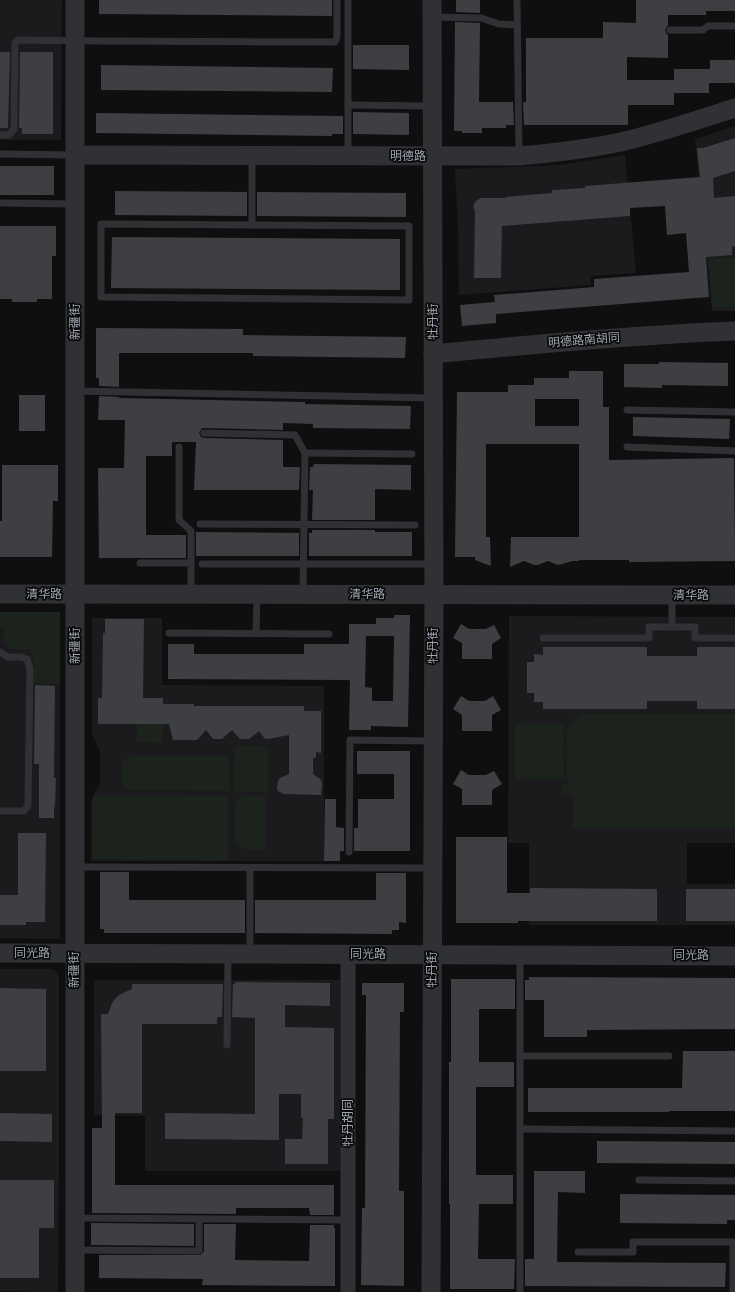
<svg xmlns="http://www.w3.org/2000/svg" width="735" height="1292" viewBox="0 0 735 1292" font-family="Figtree,'Noto Sans SC',sans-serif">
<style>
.built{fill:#1b1b1d}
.green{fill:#1b231c}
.building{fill:#3e3f43;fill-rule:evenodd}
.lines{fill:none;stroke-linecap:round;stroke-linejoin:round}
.service{stroke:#303135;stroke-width:7}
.minor{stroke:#303135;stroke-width:15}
.tertiary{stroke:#303135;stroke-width:19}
.labels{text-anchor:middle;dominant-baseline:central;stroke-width:3.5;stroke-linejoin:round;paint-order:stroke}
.street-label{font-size:12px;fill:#9fa6b1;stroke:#0a0a0b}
</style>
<rect width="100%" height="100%" fill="#0f0f10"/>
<g class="built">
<polygon points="0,0 62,0 61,140 0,140"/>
<polygon points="735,126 735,311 712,311 695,139"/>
<polygon points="625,155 636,273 591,276 591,285 459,295 458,226 455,169 559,165"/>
<polygon points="0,612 60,612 60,939 0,938"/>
<polygon points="509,616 735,617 735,843 687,843 687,884 735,884 735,925 529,925 529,843 508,843"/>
<polygon points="92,618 162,618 162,685 324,686 324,861 91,861 91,800 100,784 100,751 92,734"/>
<polygon points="0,969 52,969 58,973 59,976 59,1178 58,1292 0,1291"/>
<polygon points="94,980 341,980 341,1171 145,1171 145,1116 94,1115"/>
</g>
<g class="green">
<polygon points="735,258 735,307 712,308 709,259"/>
<path d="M 0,612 L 60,612 L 60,683 L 33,683 C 33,673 36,658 30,650 C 21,649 6,652 4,641 C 3,637 4,632 3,628 L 0,626 Z"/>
<path d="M 584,714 L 735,714 L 735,829 L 573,829 L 573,794 L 562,794 L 562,785 L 570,784 L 567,777 C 567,766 565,734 569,726 C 573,719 578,717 584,714 Z"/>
<rect x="515" y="723" width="48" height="56"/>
<polygon points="137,724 163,724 163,743 137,742"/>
<polygon points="235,746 268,746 268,792 234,792"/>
<polygon points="129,756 229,756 229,791 129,790 122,782 122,764"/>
<polygon points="95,795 228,796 228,860 92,859 93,800"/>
<path d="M 244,796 L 266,796 L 266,850 C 254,850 239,853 235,840 L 235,805 L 238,799 Z"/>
</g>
<g class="building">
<polygon points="99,0 332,0 332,16 99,14"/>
<polygon points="456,0 480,0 480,13 456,12"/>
<polygon points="636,0 735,0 735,11 706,11 706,15 668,15 668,25 665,30 666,33 668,35 668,58 627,57 627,80 674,80 674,69 710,69 710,60 735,60 735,83 709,83 709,93 674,93 674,105 628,105 628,125 524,125 523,102 526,102 526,38 603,38 603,22 636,23"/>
<polygon points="455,22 480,23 479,102 513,102 514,125 506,125 506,128 482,128 482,133 462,133 462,131 454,131"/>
<polygon points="353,45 409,45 409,70 353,69"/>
<polygon points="0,52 10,52 8,128 0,128"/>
<polygon points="20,52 53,52 53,134 22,134 22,128 19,128"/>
<polygon points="101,65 333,68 332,92 101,90"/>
<polygon points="353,112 409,113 409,135 353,134"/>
<polygon points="96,113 343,116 343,134 332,134 332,136 96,133"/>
<polygon points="735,138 735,171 713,178 714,198 735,196 735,246 732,247 732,255 706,257 709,297 496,314 496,323 462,326 460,305 495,302 494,295 594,287 594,279 689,272 686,233 667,235 665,206 630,208 630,216 502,226 501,278 474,278 475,212 473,206 476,201 481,198 506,198 506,197 552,193 552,190 585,188 585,186 700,177 697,148 703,148"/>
<rect x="0" y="166" width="54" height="29"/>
<polygon points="115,191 247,192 247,216 115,215"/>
<polygon points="257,192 406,193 406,217 257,216"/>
<polygon points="0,226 56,226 56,256 52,256 52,299 37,299 37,302 12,302 12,299 0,299"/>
<polygon points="112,237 400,239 400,290 111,288"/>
<polygon points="96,328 243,329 243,335 406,337 405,358 253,356 253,353 119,353 119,387 99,386 99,378 96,378"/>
<polygon points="659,362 728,363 728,386 662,385 662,388 624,387 624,364 659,364"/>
<path d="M 569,371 L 603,371 L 603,407 L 609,407 L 609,460 L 734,458 L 735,561 L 629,562 L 629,560 L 579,560 L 579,561 L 573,561 L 558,565 L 548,561 L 538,565 L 534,565 L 524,561 L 510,567 L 511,537 L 579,537 L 579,444 L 486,444 L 486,537 L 490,537 L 491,566 L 475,560 L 475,557 L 455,557 L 457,392 L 508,392 L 508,385 L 534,385 L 534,378 L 569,378 ZM 535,399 L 579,399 L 579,426 L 535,426 Z"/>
<rect x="19" y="395" width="26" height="36"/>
<polygon points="99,396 119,397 119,398 305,402 305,404 411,406 410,429 313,428 313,424 283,423 283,430 202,428 199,433 201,437 204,438 283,440 283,467 300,467 299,490 194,490 196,442 172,442 172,456 146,456 146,535 186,535 186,558 99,558 98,468 124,468 125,420 98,420"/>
<polygon points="633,417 730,419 729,439 633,436"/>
<polygon points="314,464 411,465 411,490 375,489 375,520 312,520 313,490 309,490 310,467 313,467"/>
<polygon points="2,465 58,465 58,501 53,501 52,557 0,557 0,521 2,521"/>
<polygon points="312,530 375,530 375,532 412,532 412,556 309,556 309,533 312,533"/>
<polygon points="196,532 299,533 299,556 196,556"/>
<path d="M 394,615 L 410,615 L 408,727 L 371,726 L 371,730 L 349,730 L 350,681 L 348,680 L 168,679 L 168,644 L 194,644 L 194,654 L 304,654 L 304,644 L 349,644 L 349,624 L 376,624 L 376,618 L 394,618 ZM 366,636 L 394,636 L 393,701 L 372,701 L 372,688 L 365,687 Z"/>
<polygon points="105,619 144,619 143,698 163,698 163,704 194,704 194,706 304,706 304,711 321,711 321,753 316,752 316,758 313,758 313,774 320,779 322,782 322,786 321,795 283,794 278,791 277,788 278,781 280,778 289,774 289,735 268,739 265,739 259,731 249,739 240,739 232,730 222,739 213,739 206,730 198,739 196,740 173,740 169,724 98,724 98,698 102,698 103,633 105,633"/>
<polygon points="461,624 469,629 486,629 494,625 501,638 492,644 492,659 462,659 462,643 453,638"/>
<polygon points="543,647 647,647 647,656 697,656 697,647 735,647 735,709 697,709 697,701 647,701 647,709 543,709 543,702 534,702 534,693 527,693 527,662 534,662 534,654 543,655"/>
<polygon points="35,685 55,686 54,778 56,778 55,807 54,807 54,818 39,818 39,764 34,764"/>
<polygon points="461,696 469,701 485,701 493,696 501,710 492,715 492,731 462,731 462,715 453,709"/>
<polygon points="357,751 410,751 410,851 354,851 354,828 358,828 358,799 394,799 394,774 357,774"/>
<polygon points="461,770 469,775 486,775 494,771 502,784 492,790 492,805 462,805 462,789 453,784"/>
<polygon points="325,799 336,799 336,827 344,828 344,851 340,851 340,861 324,861"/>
<polygon points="18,833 46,833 45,922 26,922 26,925 0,925 0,895 18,895"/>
<polygon points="456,837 507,837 507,893 530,893 530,888 657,889 657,921 518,921 518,923 456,923"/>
<polygon points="100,872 129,872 129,900 245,900 245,933 104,933 104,929 100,929"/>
<polygon points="376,873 406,873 406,923 399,922 399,930 392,930 392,934 255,933 255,900 376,900"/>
<rect x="686" y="889" width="49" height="32"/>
<polygon points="529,977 735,978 735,1029 587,1030 587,1037 544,1037 544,1000 525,1000 525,980 529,980"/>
<polygon points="451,979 515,979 515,1009 479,1009 479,1062 514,1062 514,1087 476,1087 476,1175 513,1175 513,1204 479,1204 478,1259 515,1259 514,1289 450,1289 450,1204 449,1204 449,1062 451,1062"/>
<polygon points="235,982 330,983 330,1006 285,1005 285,1027 334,1028 334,1119 328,1119 328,1164 285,1164 285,1139 302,1139 303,1118 301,1118 301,1094 279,1094 279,1140 165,1139 165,1113 255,1114 255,1018 232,1017 233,984 235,984"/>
<polygon points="362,983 404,983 404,1012 400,1012 399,1191 404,1191 404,1286 361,1285 362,1208 365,1208 366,995 362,995"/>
<polygon points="132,984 223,984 222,1017 217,1017 217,1024 142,1024 142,1113 115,1113 115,1185 334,1185 334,1215 310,1215 309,1208 236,1208 236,1214 92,1213 92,1128 102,1128 101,1014 108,1014 112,1003 115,999 119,995 132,989"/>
<polygon points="0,988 46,989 46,1071 0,1071"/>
<polygon points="683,1051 735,1051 735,1111 669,1111 669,1112 528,1112 528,1088 682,1088"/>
<polygon points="0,1113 52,1114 52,1142 0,1141"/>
<polygon points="597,1141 735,1142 735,1164 597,1163"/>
<polygon points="534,1171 585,1171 585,1193 558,1192 557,1262 726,1263 725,1287 525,1286 525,1259 534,1259"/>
<polygon points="0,1180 54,1180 54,1228 39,1228 39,1278 0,1278"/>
<polygon points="620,1194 735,1195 735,1220 727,1220 727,1224 620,1223"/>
<polygon points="91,1223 194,1224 194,1246 91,1245"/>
<polygon points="204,1224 236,1224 235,1260 309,1261 310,1225 334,1225 334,1228 335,1228 335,1286 202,1285 203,1279 99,1278 99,1255 201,1255 204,1251"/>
</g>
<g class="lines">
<g class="service">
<polyline points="517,0 519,156"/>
<polyline points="432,17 481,18 499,24 517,25"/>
<polyline points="670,30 703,30 708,26 735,26"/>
<polyline points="348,105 432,106"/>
<polyline points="0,135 9,135 14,129 15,43 18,40 101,41 335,42 337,37 337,0"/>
<polyline points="0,154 75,155"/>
<polyline points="348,156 348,0"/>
<polyline points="0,203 75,204"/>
<polygon points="101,224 409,226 409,300 101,297"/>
<polyline points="252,225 252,157"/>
<polyline points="75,391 433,398"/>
<polyline points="627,410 735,412"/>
<polyline points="204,433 295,435 305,453 303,594"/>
<polyline points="179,447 179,520 191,531 191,594"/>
<polyline points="627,447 735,451"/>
<polyline points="305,453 412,454"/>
<polyline points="200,524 415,525"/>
<polyline points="140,563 191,563"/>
<polyline points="202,564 434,564"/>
<polyline points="672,627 672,595"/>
<polyline points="169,633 329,634"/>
<polyline points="256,634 257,595"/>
<polyline points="543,638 649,638 649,627 695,627 695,638 735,638"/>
<polyline points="0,652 8,657 21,657 27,659 30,668 28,806 24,811 0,811"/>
<polyline points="349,852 350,740 433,741"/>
<polyline points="77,867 432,868"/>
<polyline points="250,954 250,868"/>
<polyline points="520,955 520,1292"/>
<polyline points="227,1045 228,954"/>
<polyline points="520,1056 669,1056"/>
<polyline points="520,1129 735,1131"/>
<polyline points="639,1180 735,1181"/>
<polyline points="75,1218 348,1220"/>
<polyline points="75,1250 199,1251 199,1219"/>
<polyline points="578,1252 633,1252 633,1242 733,1242 733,1292"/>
</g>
<polyline class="minor" points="348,954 348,1292"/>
<g class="tertiary">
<path d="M 75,155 L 519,156 C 553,153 587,149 621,142 C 660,133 697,120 735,108"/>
<path d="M 433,354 C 534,344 634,335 735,331"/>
<polyline points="0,594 735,595"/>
<polyline points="0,953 735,956"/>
<polyline points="75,1292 75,0"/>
<polyline points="431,1292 434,594 432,0"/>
</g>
</g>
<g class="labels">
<g class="street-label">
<text x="408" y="156">明德路</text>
<text transform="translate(75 322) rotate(-90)">新疆街</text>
<text transform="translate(433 322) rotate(-90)">牡丹街</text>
<text transform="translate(584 340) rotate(-5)">明德路南胡同</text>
<text x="44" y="594">清华路</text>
<text x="367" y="594">清华路</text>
<text x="691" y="595">清华路</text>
<text transform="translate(75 646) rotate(-90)">新疆街</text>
<text transform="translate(433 646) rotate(-90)">牡丹街</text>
<text x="32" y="953">同光路</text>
<text x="368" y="954">同光路</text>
<text x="691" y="955">同光路</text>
<text transform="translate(74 970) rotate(-90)">新疆街</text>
<text transform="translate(432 970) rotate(-90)">牡丹街</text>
<text transform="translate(348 1123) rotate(-90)">牡丹胡同</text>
</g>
</g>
</svg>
